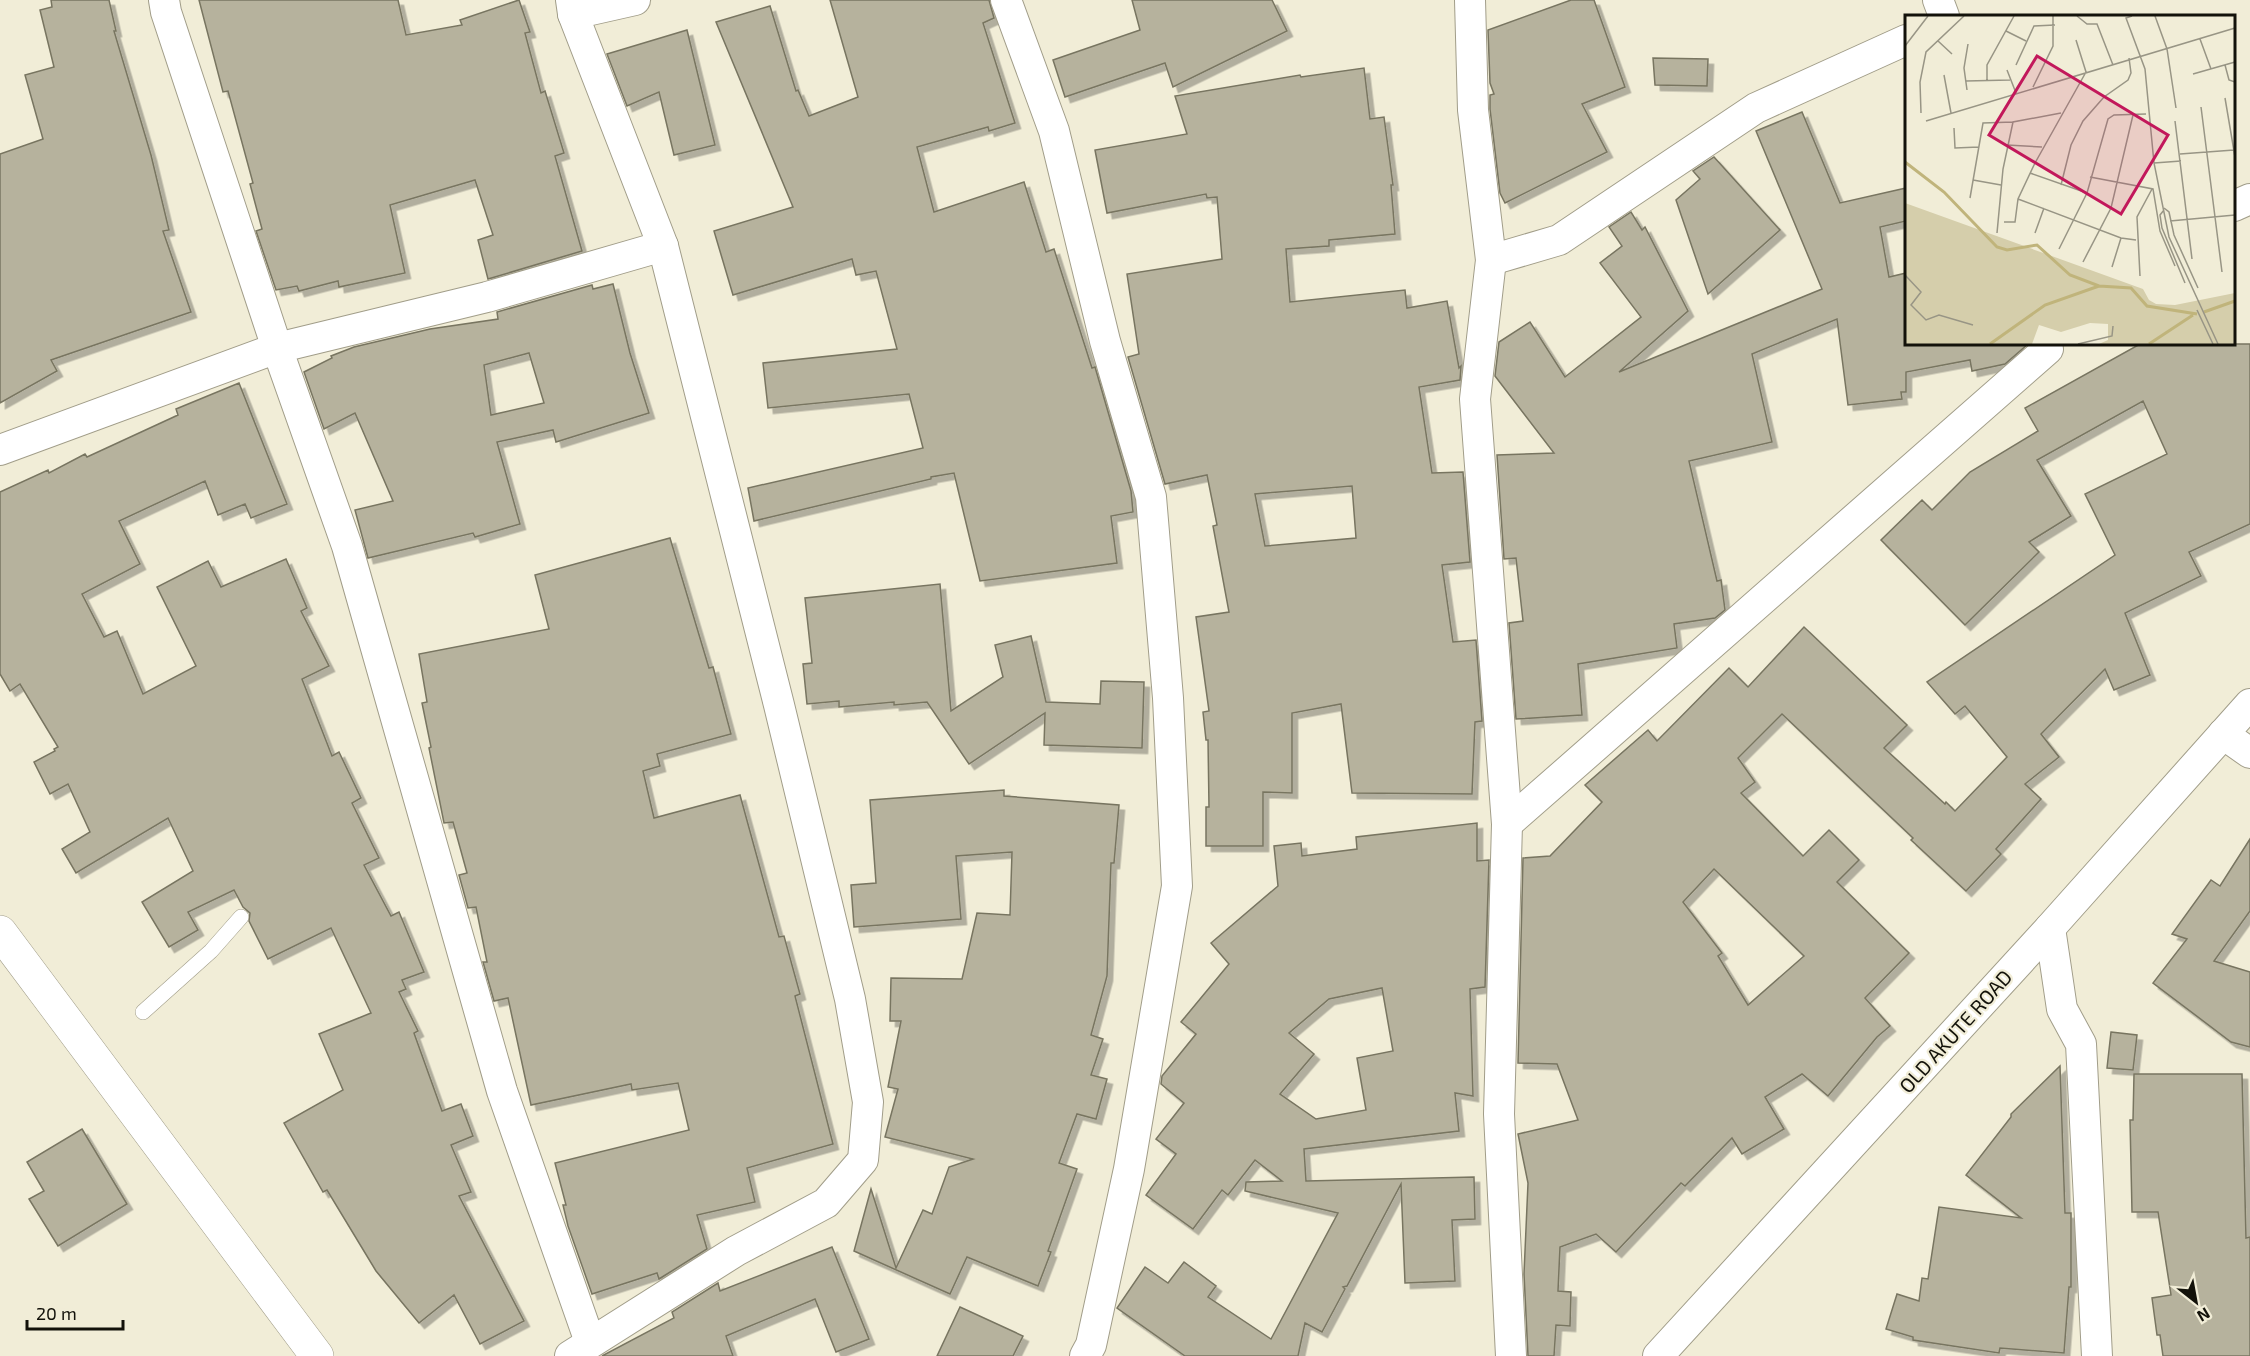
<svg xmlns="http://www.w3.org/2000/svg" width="2250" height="1356" viewBox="0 0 2250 1356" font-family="'Exo 2',sans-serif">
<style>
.building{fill:#b6b29d;stroke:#787561;stroke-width:1.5;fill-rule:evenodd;filter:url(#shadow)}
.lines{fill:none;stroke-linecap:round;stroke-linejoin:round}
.lane-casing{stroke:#a19d89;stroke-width:16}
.street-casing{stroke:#a19d89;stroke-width:32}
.secondary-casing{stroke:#a19d89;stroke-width:34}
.lane{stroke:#fff;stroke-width:15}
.street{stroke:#fff;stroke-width:30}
.secondary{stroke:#fff;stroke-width:33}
.labels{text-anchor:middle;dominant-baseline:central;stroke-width:4.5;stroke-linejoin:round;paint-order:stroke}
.street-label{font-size:20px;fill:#13120a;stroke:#f1edd7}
.inset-river{fill:none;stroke:#c0b47b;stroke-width:3}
.inset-road{fill:none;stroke:#989585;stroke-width:1.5}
.view{fill:#c2185b;fill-opacity:0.15;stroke:#c2185b;stroke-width:3}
.inset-edge{fill:none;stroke:#13120a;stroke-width:3}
</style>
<defs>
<filter id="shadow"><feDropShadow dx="5.5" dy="5.5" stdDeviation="0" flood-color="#0004"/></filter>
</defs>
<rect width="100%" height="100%" fill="#f1edd7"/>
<g class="building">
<polygon points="51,0 109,0 116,31 114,31 151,155 169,230 163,231 191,312 51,360 57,371 0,403 0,154 43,139 25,75 54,67 40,10 52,7"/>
<polygon points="199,0 398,0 406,35 462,25 460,20 519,0 530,32 525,33 541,93 545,91 564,153 555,156 582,251 488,279 478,240 493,235 475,180 390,205 405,273 339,287 338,281 299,291 297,286 276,290 256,231 262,229 250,184 253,183 228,91 223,92"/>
<polygon points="830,0 989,0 994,18 983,23 1015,123 989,131 988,127 917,147 934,212 1024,182 1046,252 1054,249 1092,368 1095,367 1131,491 1133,512 1111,516 1117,563 980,581 954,473 931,477 931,479 754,521 748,488 923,448 909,394 768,408 763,363 897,349 876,271 856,275 852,259 733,295 714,231 793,207 716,22 770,6 796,91 798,90 809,116 858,97"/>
<polygon points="1132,0 1272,0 1287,31 1173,87 1165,63 1065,97 1053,60 1140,30"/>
<polygon points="1571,0 1594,0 1625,87 1582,104 1607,152 1505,203 1500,193 1490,109 1490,95 1494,94 1490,83 1488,30"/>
<polygon points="687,30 715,145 674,155 659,92 627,106 607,54"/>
<polygon points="1653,58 1708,59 1707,86 1655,85"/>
<path d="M 1364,68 L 1370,119 L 1384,117 L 1393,185 L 1391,185 L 1395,234 L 1329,240 L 1329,246 L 1286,249 L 1290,302 L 1405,290 L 1407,308 L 1447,301 L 1459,368 L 1461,366 L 1460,380 L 1419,387 L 1432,473 L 1463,472 L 1470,562 L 1442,565 L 1453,642 L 1476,640 L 1482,721 L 1475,722 L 1472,794 L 1352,793 L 1341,704 L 1292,713 L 1292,793 L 1263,792 L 1263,846 L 1206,846 L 1206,807 L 1209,807 L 1208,740 L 1206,740 L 1203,712 L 1209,711 L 1196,617 L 1229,612 L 1213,526 L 1217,525 L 1207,475 L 1165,484 L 1128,357 L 1139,354 L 1127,274 L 1222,259 L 1217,197 L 1207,198 L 1206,194 L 1107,213 L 1095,150 L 1187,134 L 1175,96 L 1300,75 L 1301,77 ZM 1352,486 L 1356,538 L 1265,546 L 1255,494 Z"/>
<polygon points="1802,112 1840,203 1906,188 1906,221 1880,227 1889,277 1906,273 1906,344 2028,344 2005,364 1972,371 1970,360 1906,372 1906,392 1901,392 1902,399 1848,405 1837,319 1752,354 1772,442 1689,461 1717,581 1721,580 1725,610 1715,618 1674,624 1677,648 1578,664 1582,715 1516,719 1509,623 1523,621 1516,558 1504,559 1497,455 1554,453 1495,376 1499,342 1530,322 1565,377 1641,317 1600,263 1622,246 1609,227 1631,212 1642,230 1645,227 1688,311 1619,372 1822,289 1756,131"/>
<polygon points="1714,157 1780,230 1708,294 1676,200 1700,179 1693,171"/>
<path d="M 613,284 L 630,353 L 649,413 L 556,442 L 553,430 L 497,442 L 520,524 L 475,537 L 473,533 L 368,558 L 355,510 L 393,501 L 355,413 L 324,429 L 304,372 L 332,358 L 331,356 L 354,347 L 430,329 L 498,319 L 497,312 L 592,285 L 593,289 ZM 529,353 L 544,403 L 491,415 L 484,365 Z"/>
<path d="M 2140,344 L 2250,344 L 2250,524 L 2189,552 L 2201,576 L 2125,613 L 2150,675 L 2114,690 L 2105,669 L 2041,734 L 2059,757 L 2025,784 L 2041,799 L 1996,849 L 2001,854 L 1966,891 L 1911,840 L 1913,838 L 1782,714 L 1738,758 L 1755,782 L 1741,793 L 1803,856 L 1829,830 L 1859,860 L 1837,882 L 1909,953 L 1865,998 L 1890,1026 L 1877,1037 L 1828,1096 L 1802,1074 L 1765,1097 L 1784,1129 L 1742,1154 L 1732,1138 L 1685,1186 L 1681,1183 L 1616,1252 L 1596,1234 L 1560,1247 L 1558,1291 L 1571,1292 L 1570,1326 L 1556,1325 L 1554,1356 L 1528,1356 L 1524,1274 L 1528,1183 L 1518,1134 L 1578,1120 L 1557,1064 L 1518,1063 L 1523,858 L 1550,856 L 1602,802 L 1585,785 L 1648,730 L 1657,741 L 1729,668 L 1748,687 L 1804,627 L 1907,725 L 1884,748 L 1945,804 L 1946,802 L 1955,811 L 2007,757 L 1965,706 L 1955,714 L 1927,682 L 2115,555 L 2085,494 L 2167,454 L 2143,401 L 2037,460 L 2071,516 L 2029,542 L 2039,552 L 1965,625 L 1881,540 L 1922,500 L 1932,510 L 1970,472 L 2038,431 L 2025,408 ZM 1714,869 L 1804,956 L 1748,1005 L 1718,956 L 1722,953 L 1683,902 Z"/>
<polygon points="239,383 287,504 251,518 245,504 218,515 205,481 119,521 140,564 82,594 104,637 117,631 143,694 196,666 157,587 208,561 221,587 286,559 307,608 301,611 329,666 302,679 332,756 339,752 361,798 352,803 379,858 364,865 391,916 399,912 424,972 402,980 406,989 399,992 418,1031 414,1033 442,1111 461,1104 473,1136 451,1145 471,1192 459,1196 524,1321 480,1344 454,1295 419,1323 376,1271 327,1190 323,1192 284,1123 343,1090 319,1034 371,1013 331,928 268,959 249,921 250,913 243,907 234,890 188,912 198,930 169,947 142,902 193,871 168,818 76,873 62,849 90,832 68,784 50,794 34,762 55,751 54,749 58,747 20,684 10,691 0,674 0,492 48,470 49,473 85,454 87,457 178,415 176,409"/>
<polygon points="670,538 709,668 713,667 731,734 657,754 660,766 643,771 654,818 740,795 779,937 784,936 800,994 795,996 833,1144 747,1168 755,1202 697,1215 707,1249 659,1279 657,1273 592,1294 568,1226 563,1205 566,1205 555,1163 689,1130 678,1083 632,1090 631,1084 531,1105 508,998 494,1001 483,962 487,962 476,907 468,908 459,875 467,873 453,822 444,823 429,748 431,747 422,703 427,702 419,654 549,629 535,575"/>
<polygon points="940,584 951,711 1003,677 995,645 1031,636 1046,702 1100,704 1101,681 1144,682 1142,748 1044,745 1045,713 969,764 927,702 894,705 894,702 839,707 839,701 807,704 803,664 812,663 805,598"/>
<polygon points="1004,790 1004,796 1119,805 1114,863 1111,863 1107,976 1091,1035 1103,1039 1091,1075 1107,1079 1096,1119 1077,1114 1059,1163 1077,1169 1048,1251 1051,1252 1038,1286 967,1257 950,1294 854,1251 871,1189 896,1268 923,1210 932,1214 949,1167 973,1159 885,1137 898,1089 888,1087 901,1021 890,1021 891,978 962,979 977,913 1010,915 1012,852 956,856 961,919 854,927 851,885 876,883 870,800"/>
<path d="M 1477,823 L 1477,861 L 1489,860 L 1485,987 L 1470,989 L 1473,1096 L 1455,1093 L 1459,1131 L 1304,1149 L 1306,1181 L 1474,1177 L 1475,1219 L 1452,1220 L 1455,1281 L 1405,1283 L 1401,1184 L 1347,1286 L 1343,1287 L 1345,1289 L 1322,1332 L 1305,1323 L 1298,1356 L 1185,1356 L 1117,1308 L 1145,1267 L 1168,1283 L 1184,1262 L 1216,1286 L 1208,1297 L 1271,1339 L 1338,1213 L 1245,1191 L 1246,1182 L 1282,1181 L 1255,1160 L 1228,1195 L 1222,1190 L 1193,1229 L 1146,1195 L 1176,1154 L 1156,1139 L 1184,1103 L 1161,1084 L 1162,1076 L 1196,1034 L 1181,1022 L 1229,964 L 1211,943 L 1278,886 L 1274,846 L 1301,843 L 1302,856 L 1357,849 L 1356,837 ZM 1382,988 L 1393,1051 L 1357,1058 L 1366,1110 L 1316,1119 L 1280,1094 L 1314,1054 L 1289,1033 L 1329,999 Z"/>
<polygon points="2250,839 2250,911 2214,961 2250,972 2250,1047 2231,1042 2153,983 2187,939 2172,934 2211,880 2220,886"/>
<polygon points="2111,1032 2137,1035 2133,1070 2107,1068"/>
<polygon points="2060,1066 2065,1213 2071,1213 2071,1287 2069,1287 2064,1353 2000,1348 1999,1353 1913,1340 1913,1337 1886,1329 1897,1294 1919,1301 1922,1278 1928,1279 1939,1207 2021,1218 1966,1175 2011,1117 2011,1114"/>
<polygon points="2134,1074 2242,1074 2246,1238 2250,1237 2250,1356 2163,1356 2160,1335 2157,1335 2152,1298 2171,1295 2158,1212 2132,1212 2130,1120 2133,1120"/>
<polygon points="82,1129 127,1204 58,1246 29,1199 44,1191 27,1162"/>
<polygon points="832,1247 869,1339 836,1352 815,1299 726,1336 733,1356 602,1356 674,1318 672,1312 718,1283 720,1291"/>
<polygon points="960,1307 1023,1336 1013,1356 937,1356"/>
</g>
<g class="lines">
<defs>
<polyline id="lane" points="143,1012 211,951 241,917"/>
<g id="street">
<polyline points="164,0 166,12 277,348 347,546 502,1091 590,1342"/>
<polyline points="1006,0 1054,131 1105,341 1151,497 1168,698 1177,886 1129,1169 1091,1345 1085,1356"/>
<polyline points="1470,0 1473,110 1491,260 1475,399 1507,824 1499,1114 1511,1356"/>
<polyline points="1938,0 1944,16"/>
<polyline points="573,14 635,0"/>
<polyline points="2234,206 2250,199"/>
<polyline points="1491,260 1559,240 1756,108 1906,40"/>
<polyline points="0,450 277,348 487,297 663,246"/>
<polyline points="2223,734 2250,753"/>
<polyline points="1507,824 2048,349 2046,344"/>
<polyline points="2050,928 2062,1009 2081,1044 2097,1356"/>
<polyline points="570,1356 736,1251 826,1203 863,1160 868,1102 850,999 779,705 663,246 573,14 571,0"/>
<polyline points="1658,1356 2050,928 2250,704"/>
</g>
<polyline id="secondary" points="0,932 317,1356"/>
</defs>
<use href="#lane" class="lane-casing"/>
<use href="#street" class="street-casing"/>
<use href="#secondary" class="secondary-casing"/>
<use href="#lane" class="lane"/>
<use href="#street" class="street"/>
<use href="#secondary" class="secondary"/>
</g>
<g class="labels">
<g class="street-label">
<text transform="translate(1955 1031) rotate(-48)">OLD AKUTE ROAD</text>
</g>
</g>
<g transform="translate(1905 15)">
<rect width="330" height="330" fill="#f1edd7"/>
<path d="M 0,188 L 238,274 L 244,285 L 251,289 L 270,290 L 330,278 L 330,329 L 194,329 L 203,325 L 203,309 L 185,308 L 156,317 L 134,310 L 127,329 L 0,329 Z" fill="#d5ceab"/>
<path class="inset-river" d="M 0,147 L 39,177 L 92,232 L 102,235 L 132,230 L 165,260 L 194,271 L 226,273 L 242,291 L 292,299M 299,297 L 330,286M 85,329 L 140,290 L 194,271M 244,329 L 288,300"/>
<path class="inset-road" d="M 172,1 L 182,9 L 192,9 L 208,50M 227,1 L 221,3 L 240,54 L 249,148 L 264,222 L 313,329M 250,1 L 262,34 L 271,93M 101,16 L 121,26M 295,24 L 306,54M 33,26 L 47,39M 0,31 L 23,1M 111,50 L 129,11 L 150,10M 320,50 L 324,65 L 330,67M 102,55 L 111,78M 288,59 L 330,47M 39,60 L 46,98M 82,65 L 82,50 L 109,1M 61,66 L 105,65M 128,72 L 148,31 L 148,1M 62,75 L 59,53 L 63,29M 320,83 L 330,142M 296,92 L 317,257M 16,98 L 15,67 L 21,37 L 59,1M 21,106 L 330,13M 270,106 L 287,244M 49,113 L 50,133 L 74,132M 102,130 L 137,132M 275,139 L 329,135M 249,148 L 276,146M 125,158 L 182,178M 185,162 L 248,174 L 255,216 L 270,251M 68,165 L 96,170M 156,170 L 166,130 L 178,106 L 199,82 L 223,65 L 226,58 L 224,43M 65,183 L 78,108 L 108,107M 113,184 L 216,223 L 231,225M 259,193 L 264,197 L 269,220 L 293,273M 259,195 L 255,200 L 257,213 L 280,268M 265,206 L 330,200M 99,207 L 110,207 L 113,184 L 130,148 L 181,57 L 171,25M 92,218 L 98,154 L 108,107 L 156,98M 130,218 L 139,193M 154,234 L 182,178 L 203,104 L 209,100 L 241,99M 178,247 L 206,193 L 228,100M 207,252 L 216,223M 0,260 L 16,277 L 6,290 L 21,305 L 34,300 L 68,310M 235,261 L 232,202 L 247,174M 292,295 L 308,329M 173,329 L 207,321 L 208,311"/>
<path class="view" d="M 132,41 L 263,120 L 216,199 L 84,120 Z"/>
<rect width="330" height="330" class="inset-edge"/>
</g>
<g transform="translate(2196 1302) rotate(149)" stroke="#f1edd7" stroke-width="4.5" paint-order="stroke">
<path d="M0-4.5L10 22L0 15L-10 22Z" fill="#13120a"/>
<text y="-9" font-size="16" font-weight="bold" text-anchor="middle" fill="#13120a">N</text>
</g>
<path d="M27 1320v9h96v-9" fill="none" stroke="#13120a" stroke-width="3"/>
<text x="36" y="1320" font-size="18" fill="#13120a" stroke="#f1edd7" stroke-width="4.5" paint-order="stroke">20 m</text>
</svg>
